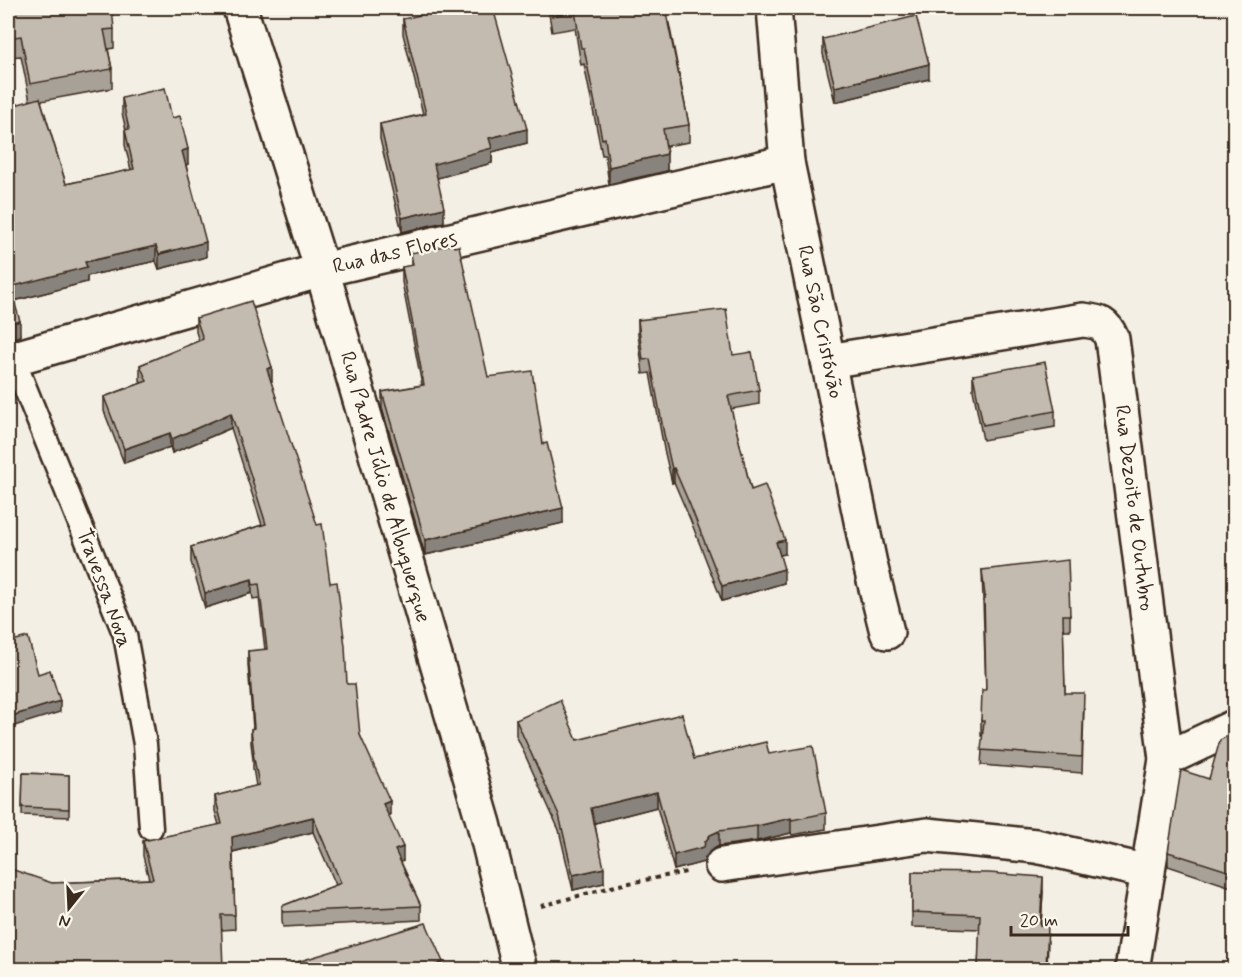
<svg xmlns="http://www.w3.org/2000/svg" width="1242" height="977" viewBox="0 0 1242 977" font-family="Mynerve,sans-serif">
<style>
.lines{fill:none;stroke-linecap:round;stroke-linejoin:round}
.lane-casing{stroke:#3b2a1e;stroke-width:27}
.street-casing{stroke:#3b2a1e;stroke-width:38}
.path{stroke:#3b2a1e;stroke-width:4;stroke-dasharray:4.5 4.5;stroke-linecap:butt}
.lane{stroke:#fbf7ec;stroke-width:22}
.street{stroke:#fbf7ec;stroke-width:33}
.wall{fill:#a8a197;stroke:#3b2a1e;stroke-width:1.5}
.shaded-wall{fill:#88837b;stroke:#3b2a1e;stroke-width:1.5}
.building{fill:#c3bbb0;stroke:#3b2a1e;stroke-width:1.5}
.labels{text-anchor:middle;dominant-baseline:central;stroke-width:4.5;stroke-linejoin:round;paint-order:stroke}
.street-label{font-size:21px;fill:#3b2a1e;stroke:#fbf7ec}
</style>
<rect width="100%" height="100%" fill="#f3efe4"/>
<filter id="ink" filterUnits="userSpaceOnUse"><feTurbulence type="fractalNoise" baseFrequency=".0167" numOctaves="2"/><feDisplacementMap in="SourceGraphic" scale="12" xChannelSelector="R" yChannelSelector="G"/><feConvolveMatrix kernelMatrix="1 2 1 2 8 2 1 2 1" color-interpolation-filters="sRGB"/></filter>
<g filter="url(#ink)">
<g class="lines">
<defs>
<polyline id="lane" points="13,358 125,635 145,744 151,828"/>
<g id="street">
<polyline points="240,8 322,270 484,824 520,970"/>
<polyline points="774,8 787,162 870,564 887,632"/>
<polyline points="8,360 322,270 787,162"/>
<path d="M 828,361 L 1083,320 C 1100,322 1105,323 1112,339 L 1166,759 L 1132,970"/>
<polyline points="1166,759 1234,727"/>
<polyline points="722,865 927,835 1036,846 1148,872"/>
</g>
</defs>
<use href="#lane" class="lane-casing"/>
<use href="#street" class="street-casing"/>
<polyline class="path" points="541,906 619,885 686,872"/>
<use href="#lane" class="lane"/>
<use href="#street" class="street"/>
</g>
<g class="wall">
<polygon points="8,8 114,29 114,48 108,49 112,69 112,88 41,101 66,184 131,170 125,145 125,130 126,130 122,113 122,98 172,118 188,164 186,165 206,257 159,269 156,261 87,276 87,282 14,301 20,336 8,339 30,101 21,56 8,57"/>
<polygon points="548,8 666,8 689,125 689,142 666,146 667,171 609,184 605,155 602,155 584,64 581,65 575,28 552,32"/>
<polygon points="403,19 527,143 492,152 492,163 437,178 444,222 402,232 380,139 380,124 423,114 403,34"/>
<polygon points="823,39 929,79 835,102 823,54"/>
<polygon points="411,253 488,377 543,444 563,523 425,555 382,408 382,392 422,385 402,282 402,267 411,266"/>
<polygon points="196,318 272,381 271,382 330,583 347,684 360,735 390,815 388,816 403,861 401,862 421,906 421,920 283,927 282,920 282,906 336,885 313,832 233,852 235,929 221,930 52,883 149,879 143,856 143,841 219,825 215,811 215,796 256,786 253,768 253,760 251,743 251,729 253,728 248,665 248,651 265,650 259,598 253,599 252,593 205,608 191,562 191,547 262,525 231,428 172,453 170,447 124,463 104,411 104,397 141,383 140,380 140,365 199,341 196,332"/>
<polygon points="638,320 733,355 759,390 759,404 731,409 751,490 785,554 780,555 784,583 722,601 690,519 674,482 672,483 664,449 650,373 643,374 638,334"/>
<polygon points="973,375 1055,411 1055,427 983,440 973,390"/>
<polygon points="982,570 1070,615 1070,630 1063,630 1065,693 1084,709 1082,773 981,765 983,736 981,736 981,721 986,690"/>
<polygon points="516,720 577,740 694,759 769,754 826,813 826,829 792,835 791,833 757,841 719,846 710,851 705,858 704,862 674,870 657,807 595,823 604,883 573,890 559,830 516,735"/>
<polygon points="1234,733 1234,888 1168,866 1168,852"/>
<polygon points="23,773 69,775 69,817 22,815"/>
<polygon points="912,872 1043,891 1041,926 1048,941 1047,969 978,969 980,929 912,927"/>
</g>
<g class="shaded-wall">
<polygon points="929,64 929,79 835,102 835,87"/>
<polygon points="527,129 527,143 492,152 492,163 434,179 434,164 489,138"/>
<polygon points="188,149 188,164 182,166 182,151"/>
<polygon points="667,154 667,171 609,184 609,167"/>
<polygon points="444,208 444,222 402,232 402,218"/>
<polygon points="206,242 206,257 159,269 159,254"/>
<polygon points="156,246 156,261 87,276 87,282 10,302 10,287 85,262"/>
<polygon points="20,321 20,336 8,339 8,324"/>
<polygon points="272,367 272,381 267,383 267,369"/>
<polygon points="231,413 231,428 172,453 172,439"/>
<polygon points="170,433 170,447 124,463 124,449"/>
<polygon points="674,468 674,482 672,483 672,469"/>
<polygon points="563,508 563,523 425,555 425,540"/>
<polygon points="785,540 785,554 776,556 776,542"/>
<polygon points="784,569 784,583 722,601 722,586"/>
<polygon points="252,579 252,593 205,608 205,593"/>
<polygon points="60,701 60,712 8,728 8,717"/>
<polygon points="657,792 657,807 591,824 591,808"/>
<polygon points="390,801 390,815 383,818 383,804"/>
<polygon points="313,817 313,832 232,852 232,837"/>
<polygon points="791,818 791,833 757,841 757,826"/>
<polygon points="719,831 719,846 710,851 705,858 704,862 674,870 674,855 705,842 710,835"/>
<polygon points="403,847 403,861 395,865 395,850"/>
<polygon points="604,868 604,883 573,890 573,875"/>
<polygon points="1043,877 1043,891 1040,940 1040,926"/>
<polygon points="443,962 443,969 426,969"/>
</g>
<g class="building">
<polygon points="8,8 112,8 114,29 104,30 112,69 30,84 21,36 8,38"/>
<polygon points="449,8 493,8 527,129 489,138 492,148 434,164 444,208 402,218 380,124 426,114 403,19"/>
<polygon points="551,8 665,8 689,125 663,129 667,154 609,167 605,138 602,139 584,48 581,48 575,11 552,16"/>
<polygon points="916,16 929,64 835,87 823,39"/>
<polygon points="165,88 172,118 180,116 188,149 182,151 206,242 159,254 156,246 85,262 87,267 10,287 20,321 8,324 8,107 40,98 66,184 134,169 125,130 129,129 122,98"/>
<polygon points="453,244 454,247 459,246 488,377 532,371 543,444 547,443 563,508 425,540 382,392 424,385 402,267 413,265 411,253"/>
<polygon points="251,301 272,367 267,369 317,525 322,524 330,583 337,582 345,646 347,684 355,684 360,735 390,801 383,804 403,847 395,850 421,906 283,912 282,906 341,883 313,817 232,837 235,915 221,915 223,969 8,969 8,868 52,883 153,879 143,841 222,824 215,796 259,785 253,753 254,753 251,729 254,728 248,651 267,649 259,584 253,585 252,579 205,593 191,547 266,524 231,413 172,439 170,433 124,449 104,397 147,381 140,365 203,339 196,318"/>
<polygon points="726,309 733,355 752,352 759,390 728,396 751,490 765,485 785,540 776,542 784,569 722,586 690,505 674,468 672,469 664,434 650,359 643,360 638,320"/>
<polygon points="1045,362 1055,411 983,425 973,375"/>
<polygon points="1068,560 1070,615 1063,615 1065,693 1084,693 1082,757 981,750 984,721 981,721 982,690 986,690 984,596 985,596 982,570"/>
<polygon points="8,624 12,641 28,637 38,674 50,670 60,701 8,717"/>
<polygon points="560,700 577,740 682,714 694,759 766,742 769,754 813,746 826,813 792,820 791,818 757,826 719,831 710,835 705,842 704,847 674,855 657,792 591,808 604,868 573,875 559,815 516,720"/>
<polygon points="1234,733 1234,873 1168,852 1181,770 1209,779 1220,740"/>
<polygon points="23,773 69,775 69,809 22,807"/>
<polygon points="912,872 989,873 1043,877 1040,926 1048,926 1046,968 1038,968 1038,969 978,969 980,915 912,912"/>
<polygon points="426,923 443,962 426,969 274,969"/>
<polygon points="1181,965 1195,969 1180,969"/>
</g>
</g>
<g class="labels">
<g class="street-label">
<text transform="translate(395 253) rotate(-13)">Rua das Flores</text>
<text transform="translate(820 322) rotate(78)">Rua São Cristóvão</text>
<text transform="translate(385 487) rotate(74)">Rua Padre Júlio de Albuquerque</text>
<text transform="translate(1134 508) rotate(83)">Rua Dezoito de Outubro</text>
<text transform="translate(104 588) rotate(70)">Travessa Nova</text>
</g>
</g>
<rect width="1242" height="977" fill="none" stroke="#fbf7ec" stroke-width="30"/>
<rect x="15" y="15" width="1212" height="947" fill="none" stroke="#3b2a1e" stroke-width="2" filter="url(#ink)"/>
<g transform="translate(69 908) rotate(198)" stroke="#fbf7ec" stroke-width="4.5" paint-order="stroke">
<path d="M0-4.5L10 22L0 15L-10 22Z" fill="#3b2a1e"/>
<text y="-9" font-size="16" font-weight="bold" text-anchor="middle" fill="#3b2a1e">N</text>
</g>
<path d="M1011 926v9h117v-9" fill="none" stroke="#3b2a1e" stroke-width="3"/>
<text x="1020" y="926" font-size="18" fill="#3b2a1e" stroke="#fbf7ec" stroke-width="4.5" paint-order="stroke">20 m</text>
</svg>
